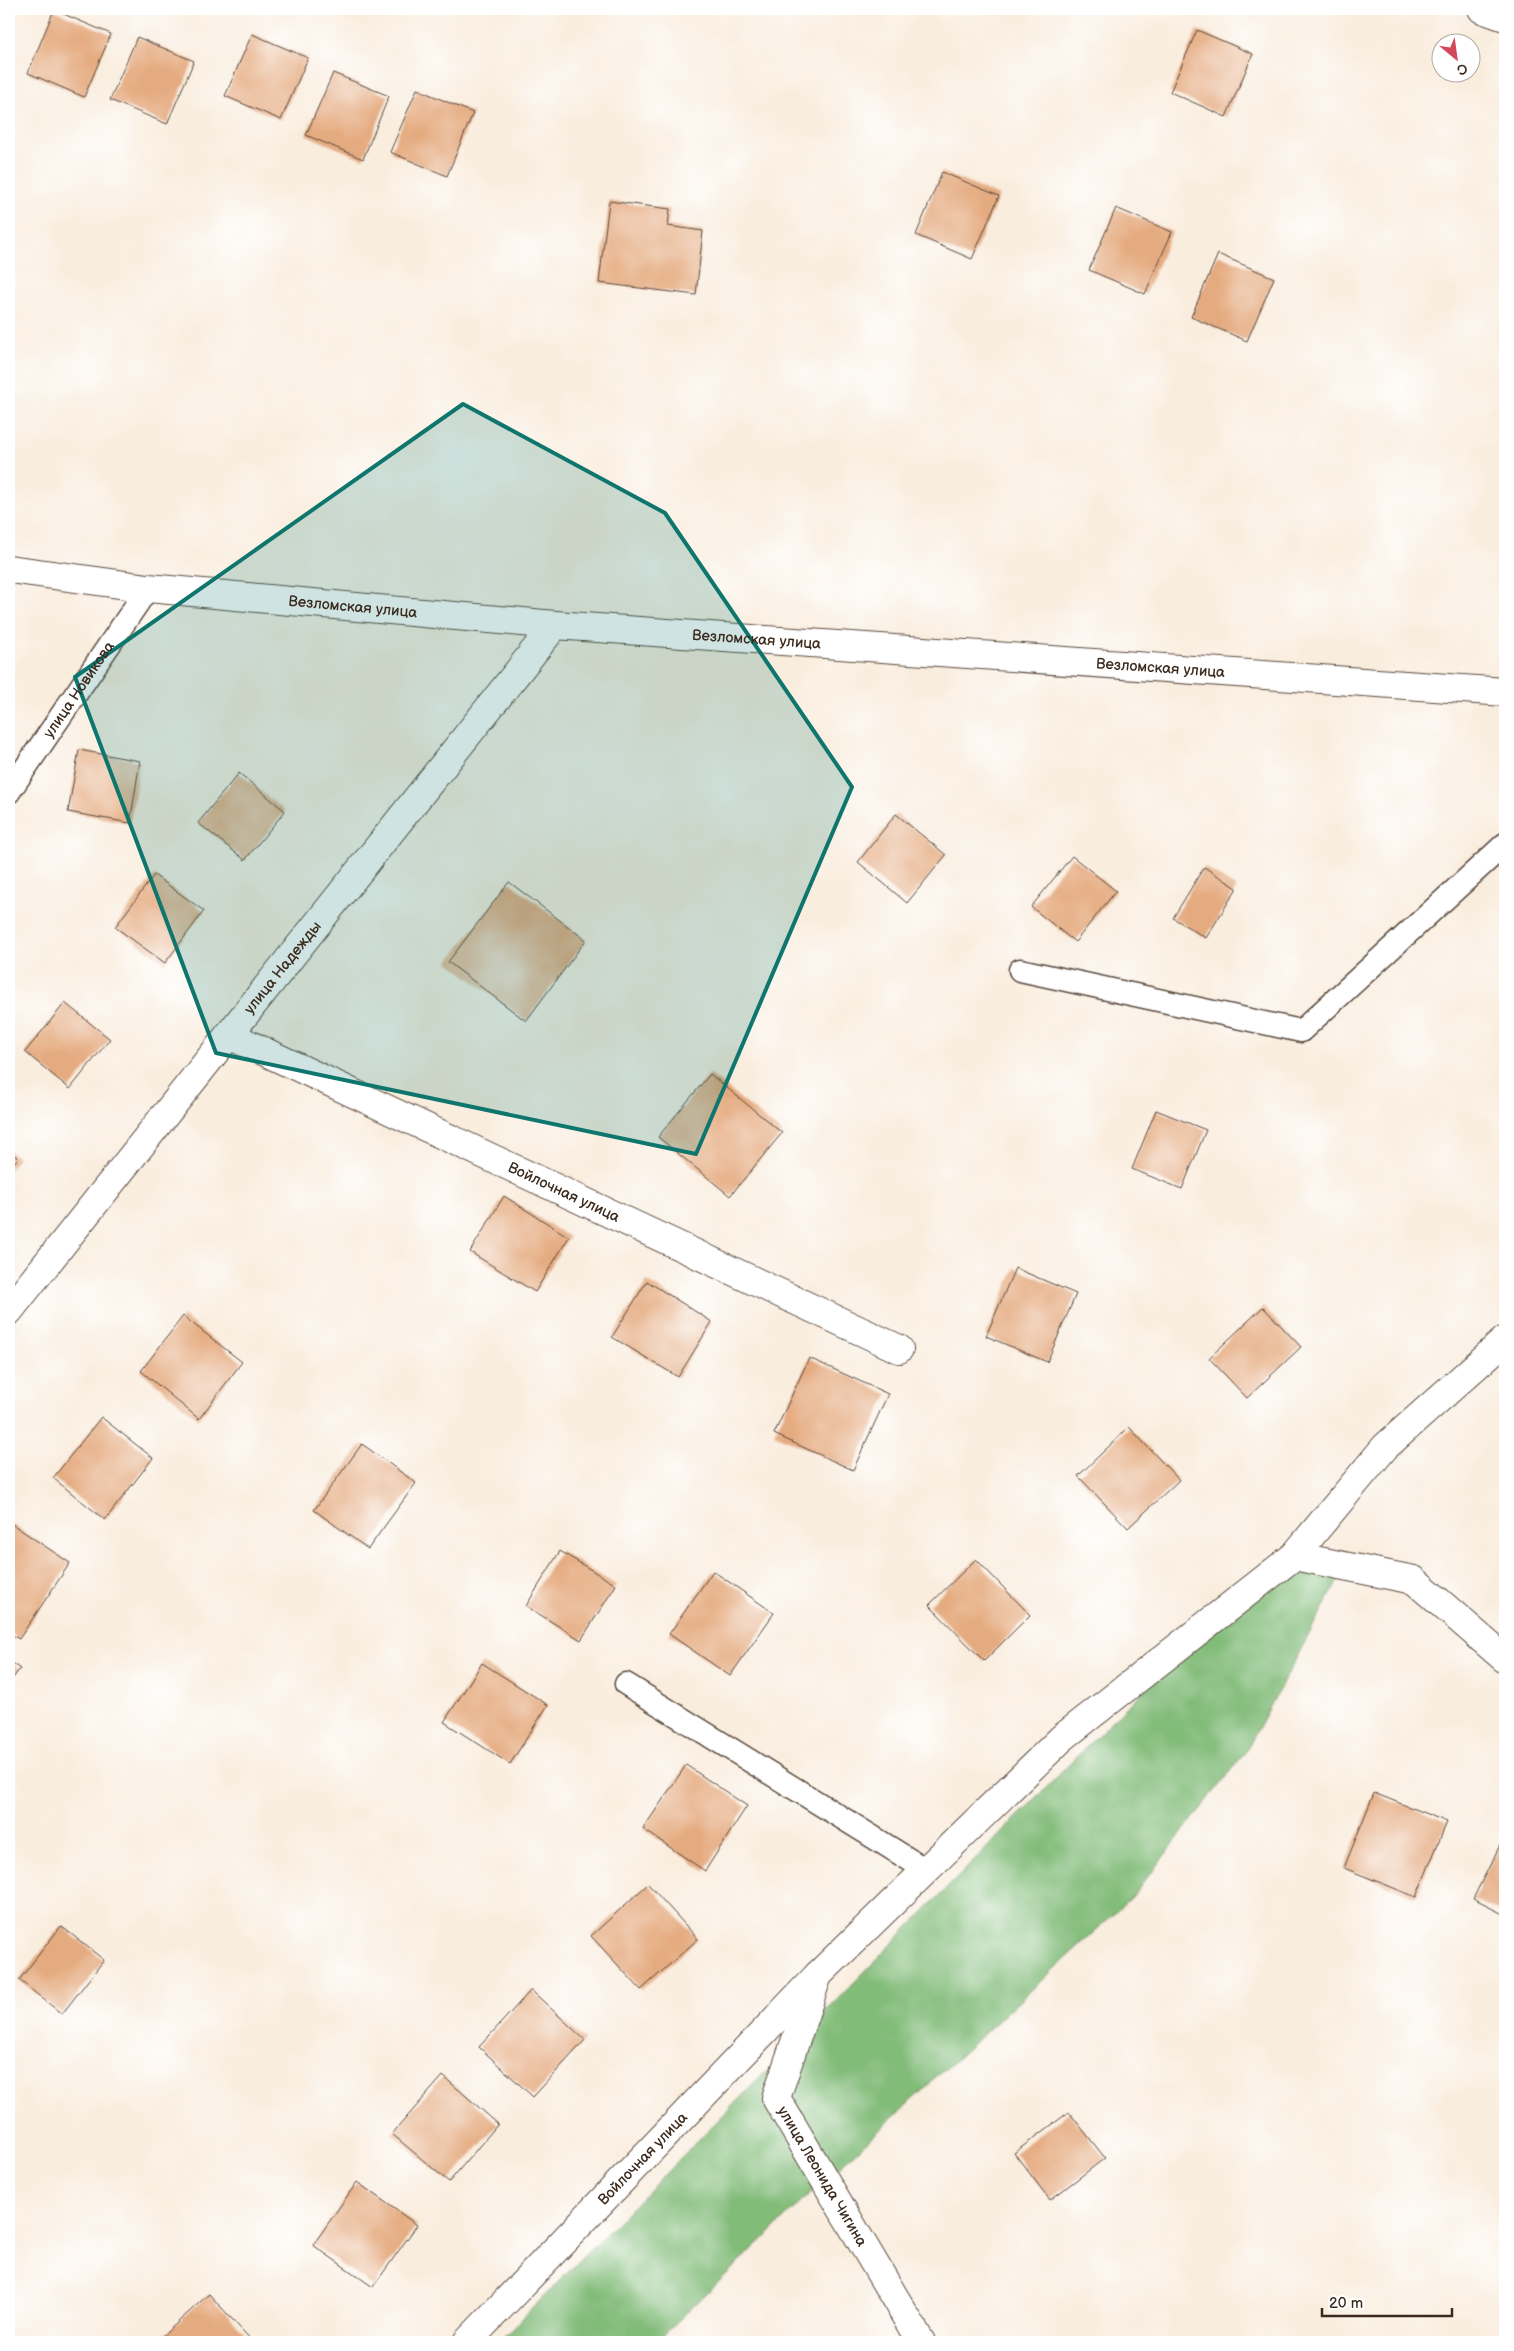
<svg xmlns="http://www.w3.org/2000/svg" width="1514" height="2351" viewBox="0 0 1514 2351" font-family="'Balsamiq Sans',sans-serif">
<style>
.forest{fill:#82bc79;stroke:#5e734c}
.building{fill:#e5ab80}
.lines{fill:none;stroke-linecap:round;stroke-linejoin:round}
.service-casing{stroke:#58473b;stroke-width:25}
.minor-casing{stroke:#58473b;stroke-width:30}
.tertiary-casing{stroke:#58473b;stroke-width:30}
.service{stroke:#fff;stroke-width:22}
.minor{stroke:#fff;stroke-width:28}
.tertiary{stroke:#fff;stroke-width:28}
.marked{fill:#0f766e;fill-opacity:0.2;stroke:#0f766e;stroke-width:4;stroke-linejoin:round}
.labels{text-anchor:middle;dominant-baseline:central;stroke-width:5;stroke-linejoin:round;paint-order:stroke}
.street-label{font-size:15px;fill:#3b2a1e;stroke:#fff}
</style>
<rect width="100%" height="100%" fill="#fff"/>
<filter id="ink" filterUnits="userSpaceOnUse"><feTurbulence type="fractalNoise" baseFrequency=".02" numOctaves="2"/><feDisplacementMap in="SourceGraphic" scale="10" xChannelSelector="R" yChannelSelector="G"/><feConvolveMatrix kernelMatrix="1 2 1 2 8 2 1 2 1" color-interpolation-filters="sRGB"/></filter>
<filter id="wash" filterUnits="userSpaceOnUse"><feTurbulence type="fractalNoise" baseFrequency=".0096" numOctaves="4" result="noise"/><feDisplacementMap in="SourceGraphic" scale="20" xChannelSelector="R" yChannelSelector="G"/><feGaussianBlur stdDeviation="1.12" result="paint"/><feColorMatrix in="noise" values="0 0 0 0 0 0 0 0 0 0 0 0 0 0 0 0 0 1.4 0 .05"/><feComposite in="paint" operator="in"/></filter>
<g filter="url(#wash)">
<rect width="100%" height="100%" fill="#f9edde"/>
<polygon class="forest" points="1294,1556 1339,1579 1246,1751 1132,1897 809,2195 656,2342 499,2342 1122,1711"/>
<g id="blocks">
<g class="building">
<polygon points="54,10 111,34 84,97 28,73"/>
<polygon points="1197,30 1253,54 1226,117 1170,92"/>
<polygon points="252,34 308,58 281,120 225,96"/>
<polygon points="137,37 194,61 167,124 110,100"/>
<polygon points="333,73 389,96 363,159 306,135"/>
<polygon points="417,89 473,113 447,176 390,152"/>
<polygon points="942,172 999,196 972,259 916,235"/>
<polygon points="609,201 670,209 668,226 703,231 696,295 599,283"/>
<polygon points="1116,208 1172,232 1145,294 1089,270"/>
<polygon points="1218,254 1274,278 1247,341 1191,317"/>
<polygon points="79,750 140,761 130,823 68,812"/>
<polygon points="239,773 285,811 245,860 198,823"/>
<polygon points="896,814 946,855 907,903 858,862"/>
<polygon points="1072,856 1116,891 1075,942 1031,907"/>
<polygon points="1204,867 1237,888 1206,938 1173,918"/>
<polygon points="154,875 204,911 165,963 115,927"/>
<polygon points="509,882 586,940 526,1021 448,962"/>
<polygon points="65,1003 110,1039 70,1089 25,1052"/>
<polygon points="710,1074 782,1133 730,1196 658,1137"/>
<polygon points="1156,1110 1206,1130 1182,1189 1132,1169"/>
<polygon points="9,1151 18,1158 9,1170"/>
<polygon points="504,1196 569,1237 535,1292 470,1252"/>
<polygon points="1015,1268 1076,1294 1047,1362 986,1336"/>
<polygon points="647,1281 712,1322 678,1377 612,1337"/>
<polygon points="1263,1307 1301,1347 1247,1398 1209,1358"/>
<polygon points="183,1316 242,1362 199,1419 141,1371"/>
<polygon points="809,1358 888,1394 853,1470 774,1434"/>
<polygon points="101,1417 153,1458 105,1520 53,1478"/>
<polygon points="1129,1427 1179,1480 1128,1528 1078,1476"/>
<polygon points="362,1444 416,1483 368,1549 314,1510"/>
<polygon points="9,1522 70,1563 19,1639 9,1633"/>
<polygon points="560,1551 616,1585 581,1640 526,1606"/>
<polygon points="976,1559 1030,1615 984,1661 929,1605"/>
<polygon points="713,1571 774,1613 730,1676 669,1634"/>
<polygon points="9,1660 20,1669 9,1683"/>
<polygon points="482,1663 548,1705 510,1764 444,1722"/>
<polygon points="686,1765 747,1806 705,1871 643,1829"/>
<polygon points="1374,1793 1447,1822 1416,1897 1344,1868"/>
<polygon points="1503,1839 1505,1840 1505,1915 1473,1899"/>
<polygon points="648,1884 698,1939 641,1990 591,1936"/>
<polygon points="61,1926 104,1960 62,2014 19,1980"/>
<polygon points="531,1990 585,2040 533,2097 479,2047"/>
<polygon points="443,2076 498,2124 449,2182 392,2134"/>
<polygon points="1069,2112 1105,2158 1050,2200 1014,2153"/>
<polygon points="357,2182 417,2225 373,2287 313,2245"/>
<polygon points="209,2294 253,2342 156,2342"/>
</g>
</g>
</g>
<g filter="url(#ink)">
<use href="#blocks" fill-opacity="0" stroke="#58473b" stroke-width="1"/>
<g class="lines">
<defs>
<g id="service">
<path id="s1" d="M 9,792 L 148,588"/>
<polyline points="1020,970 1301,1031 1505,844"/>
<polyline points="626,1684 926,1870"/>
</g>
<g id="minor">
<polyline points="1482,9 1505,17"/>
<path id="s2" d="M 9,569 L 148,588 L 555,625 L 1505,692"/>
<path id="s3" d="M 229,1035 L 899,1349"/>
<path id="s4" d="M 9,1311 L 555,625"/>
<polyline points="1294,1556 1414,1580 1505,1659"/>
<path id="s5" d="M 818,1975 L 776,2098 L 921,2342"/>
</g>
<g id="tertiary">
<path id="s6" d="M 467,2342 L 818,1975 L 1062,1738 L 1294,1556 L 1385,1447 L 1505,1340"/>
</g>
</defs>
<use href="#service" class="service-casing"/>
<use href="#minor" class="minor-casing"/>
<use href="#tertiary" class="tertiary-casing"/>
<use href="#service" class="service"/>
<use href="#minor" class="minor"/>
<use href="#tertiary" class="tertiary"/>
</g>
</g>
<path class="marked" d="M 463,404 L 665,513 L 852,787 L 696,1154 L 216,1053 L 75,677 Z"/>
<g class="labels">
<g class="street-label">
<text stroke="none"><textPath href="#s2" startOffset="346">Везломская улица</textPath></text>
<text stroke="none"><textPath href="#s2" startOffset="751">Везломская улица</textPath></text>
<text stroke="none"><textPath href="#s2" startOffset="1156">Везломская улица</textPath></text>
<text stroke="none"><textPath href="#s1" startOffset="124">улица Новикова</textPath></text>
<text stroke="none"><textPath href="#s4" startOffset="439">улица Надежды</textPath></text>
<text stroke="none"><textPath href="#s3" startOffset="370">Войлочная улица</textPath></text>
<text stroke="none"><textPath href="#s6" startOffset="254">Войлочная улица</textPath></text>
<text stroke="none"><textPath href="#s5" startOffset="221">улица Леонида Чигина</textPath></text>
</g>
</g>
<rect width="1514" height="2351" fill="none" stroke="#fff" stroke-width="30"/>
<g transform="translate(1456 58) rotate(151)"><circle r="24" fill="#ffffff" stroke="#b1aaa5"/>
<path d="M0-4L9 19L0 12L-9 19Z" fill="#d1495b"/>
<text y="-8" font-size="14" font-weight="bold" text-anchor="middle" fill="#3b2a1e">С</text>
</g>
<path d="M1322 2308v8h130v-8" fill="none" stroke="#3b2a1e" stroke-width="2.5"/>
<text x="1329" y="2308" font-size="15" fill="#3b2a1e" stroke="#ffffff" stroke-width="4" paint-order="stroke">20 m</text>
</svg>
